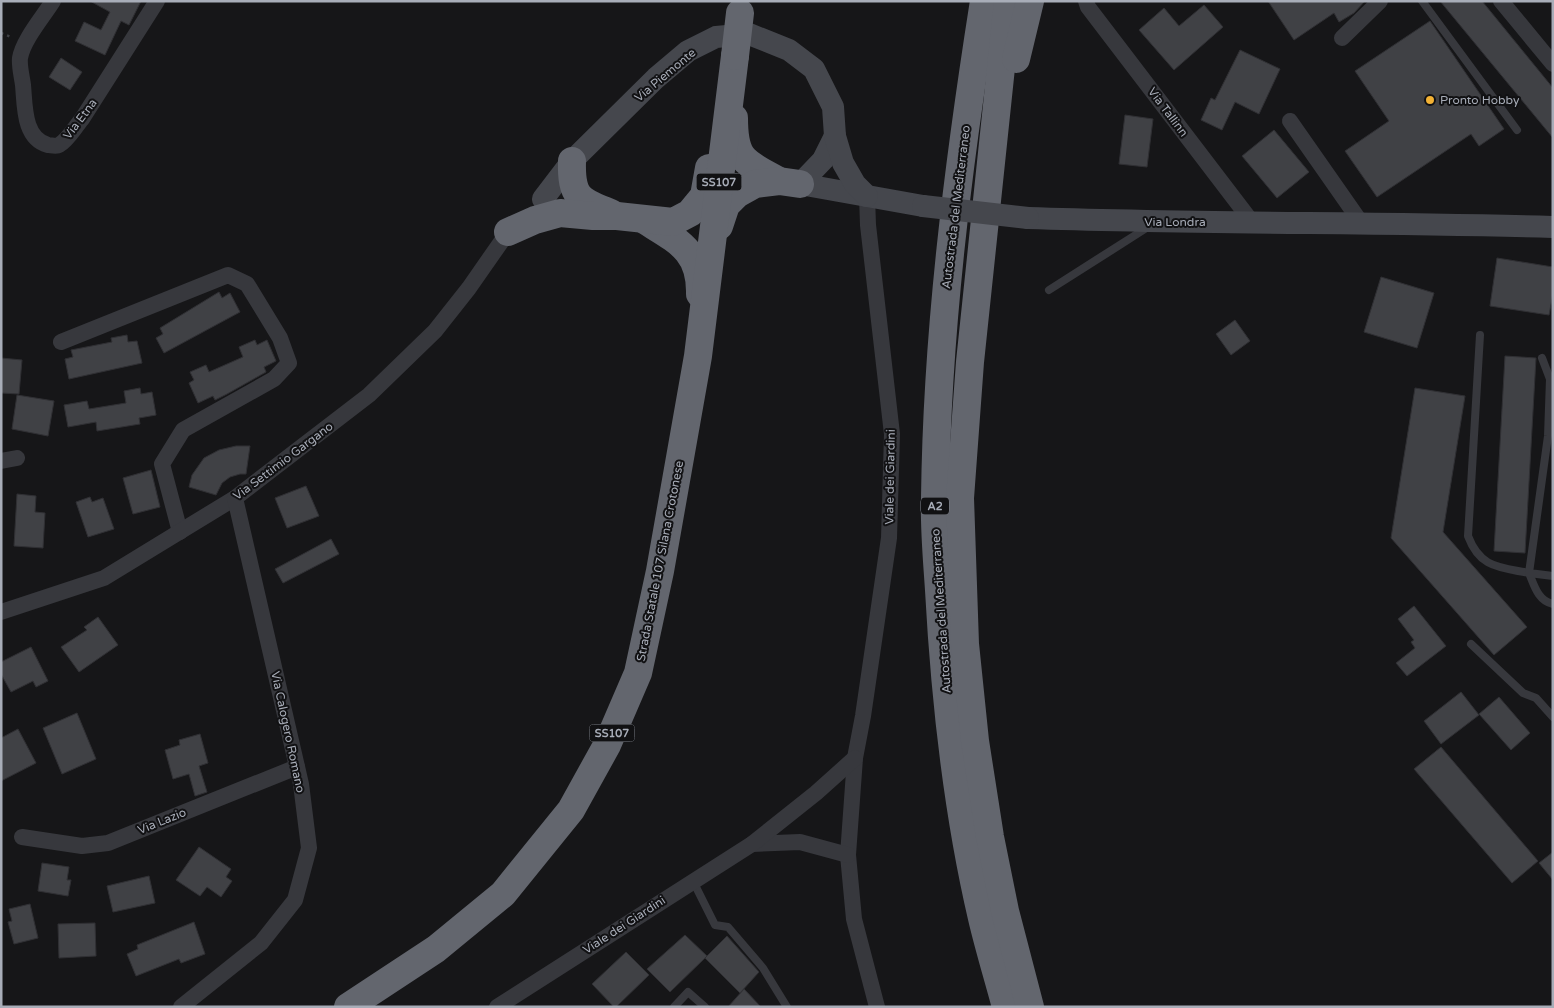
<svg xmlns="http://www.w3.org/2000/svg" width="1554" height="1008" viewBox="0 0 1554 1008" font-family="'Varela Round',sans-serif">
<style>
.building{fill:#404145;stroke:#303034}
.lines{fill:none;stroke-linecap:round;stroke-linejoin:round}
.path{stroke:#3d3f44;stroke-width:2.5;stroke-dasharray:2.5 4;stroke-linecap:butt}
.lane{stroke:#37383d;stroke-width:8}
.street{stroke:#37383d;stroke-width:16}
.secondary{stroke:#45474d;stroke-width:22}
.highway{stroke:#63666e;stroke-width:28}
.secondary-bridge{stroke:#45474d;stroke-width:22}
.highway-bridge{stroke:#63666e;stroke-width:28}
.poi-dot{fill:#f2b134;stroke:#111113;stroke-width:2}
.labels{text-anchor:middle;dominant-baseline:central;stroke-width:4;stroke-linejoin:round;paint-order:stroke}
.shield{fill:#111113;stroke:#7b7e86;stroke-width:1}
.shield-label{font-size:11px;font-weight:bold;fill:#a8adb8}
.street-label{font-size:12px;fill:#a8adb8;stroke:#111113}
.poi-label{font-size:12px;fill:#a8adb8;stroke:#111113;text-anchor:start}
</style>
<rect width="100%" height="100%" fill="#161618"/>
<g class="building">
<polygon points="90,1 141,1 129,25 121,21 105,55 75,41 84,22 101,30 110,12"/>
<polygon points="1268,1 1365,1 1354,13 1339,22 1334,13 1294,40"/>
<polygon points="1440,1 1482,1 1553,88 1553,138"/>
<polygon points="1204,5 1223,27 1174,70 1139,30 1164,8 1179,26"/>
<polygon points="1430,21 1504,129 1479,146 1471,134 1377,197 1345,151 1389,121 1355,71"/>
<polygon points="1240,50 1280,69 1259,114 1235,102 1222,130 1201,120 1211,98 1215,100"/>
<polygon points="61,58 82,72 70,90 49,77"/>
<polygon points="1125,115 1153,119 1147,167 1119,164"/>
<polygon points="1274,130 1309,172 1277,198 1242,156"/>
<polygon points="1497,258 1553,267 1553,293 1549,315 1490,306"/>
<polygon points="1381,277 1434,293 1417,348 1364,332"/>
<polygon points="219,292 222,298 230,293 240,312 164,353 156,338 163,334 160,328"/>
<polygon points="1235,320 1250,341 1231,355 1216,334"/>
<polygon points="127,335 128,342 137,341 142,363 69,379 65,359 73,357 71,350 112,342 111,338"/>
<polygon points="255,340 257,345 267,340 276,361 264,367 266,372 227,394 215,400 213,396 198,403 189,383 194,380 190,372 206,365 209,372 243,357 239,347"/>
<polygon points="1505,356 1536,358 1525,553 1494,551"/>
<polygon points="1,358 22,360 19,394 1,393"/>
<polygon points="140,388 141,394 152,392 156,415 139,418 140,424 97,431 96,422 68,427 64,405 87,401 89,409 126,403 124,391"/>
<polygon points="1415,388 1465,396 1443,532 1527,627 1494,655 1391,538"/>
<polygon points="17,395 54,401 48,436 12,429"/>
<polygon points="236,446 250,446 246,474 240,474 230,477 222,483 216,495 189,487 192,475 204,458 219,450"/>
<polygon points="151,470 160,507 133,514 123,478"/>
<polygon points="306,486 319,516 287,528 275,498"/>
<polygon points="17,494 36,496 35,512 45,513 43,548 14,546"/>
<polygon points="90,497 92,502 103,498 114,529 88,537 76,502"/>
<polygon points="331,539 339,554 283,583 275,569"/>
<polygon points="1414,606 1446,646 1407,676 1396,663 1415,648 1411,642 1414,640 1398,619"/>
<polygon points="98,617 118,645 79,672 61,647 87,630 84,627"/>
<polygon points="31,647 48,681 36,687 33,681 11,692 1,674 1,662"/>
<polygon points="1461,692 1479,715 1441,744 1424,721"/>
<polygon points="1499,697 1530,733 1511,750 1479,714"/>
<polygon points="77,713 96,759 62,774 43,728"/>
<polygon points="18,729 36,763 1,781 1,738"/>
<polygon points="200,734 208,763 199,766 207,792 195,796 189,774 173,779 165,750 180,745 179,740"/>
<polygon points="1441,747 1538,861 1512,883 1414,769"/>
<polygon points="199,847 231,869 226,877 232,881 221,897 207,887 200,896 176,880"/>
<polygon points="1553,852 1553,880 1539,863"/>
<polygon points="42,863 69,867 67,880 71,880 68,896 38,891"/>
<polygon points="149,876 155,903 113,912 107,886"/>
<polygon points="30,904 38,938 14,944 8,922 12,921 9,909"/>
<polygon points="194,922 205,954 181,963 179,959 136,976 127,954 138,949 137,945"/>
<polygon points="95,923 96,956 59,958 58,924"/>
<polygon points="685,935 707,956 705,958 727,936 759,972 740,993 705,958 670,992 647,969"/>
<polygon points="626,952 649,975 616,1007 614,1007 592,984"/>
<polygon points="744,989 761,1007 728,1007"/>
</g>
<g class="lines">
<polyline class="path" points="1,33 11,37"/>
<g class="lane">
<polyline points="1422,1 1517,130"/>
<polyline points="1049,290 1148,227"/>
<path d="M 1480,335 L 1468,536 C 1480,568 1499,567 1529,573 C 1534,585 1538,601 1553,604"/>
<polyline points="1542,358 1550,379 1548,436 1529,573 1553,576"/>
<polyline points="1471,644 1523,693 1536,698 1553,717"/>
<polyline points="693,881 715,925 728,927 763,968 787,1007"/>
<polyline points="674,1007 688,992 705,1007"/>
</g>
<g class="street">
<path d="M 53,1 C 43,17 23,40 20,58 C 19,66 22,77 23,85 C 25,105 23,138 48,145 C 51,145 56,147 59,145 C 68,140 75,127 82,119 L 157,1"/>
<polyline points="1086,1 1088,7 1252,222"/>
<polyline points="1501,1 1553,64"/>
<polyline points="1342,38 1380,1"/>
<polyline points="1290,121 1362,224"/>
<polyline points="867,196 868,225 892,434 889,538 863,716 855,758 848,855 854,919 877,1007"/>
<polyline points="61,342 228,275 247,284 280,338 289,363 274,379 183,430 162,464 180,532"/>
<polyline points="1,461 17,458"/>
<polyline points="1,612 104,578 235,498 369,395 435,331 469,288 508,232 515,226"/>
<polyline points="22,837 82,846 108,843 297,767"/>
<polyline points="752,844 800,842 848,855"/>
<polyline points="181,1007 261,943 295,900 309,848 301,784 235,498"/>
<polyline points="497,1007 752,844 816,793 855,758"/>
</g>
<g class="secondary">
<polyline points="800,184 923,206"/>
<polyline points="800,184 823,160 835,136"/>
<polyline points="543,199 572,161 656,78 688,51 716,37 749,34 789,50 814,69 833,107 835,136 843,163 855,184 867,196"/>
<path d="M 1028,218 C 1203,224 1378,222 1553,227"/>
</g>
<g class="highway">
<path d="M 984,1 C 958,166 937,332 935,498 C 934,529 937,559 939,590 C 945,700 957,811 982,918 C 989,948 998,977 1006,1007"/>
<polyline points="1008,1 970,362 960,498 965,644 975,741 990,837 1005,911 1030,1007"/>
<polyline points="1016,59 1030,1"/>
<path d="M 734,118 C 734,161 745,162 779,181"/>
<path d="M 572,161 C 571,197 579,201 611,213"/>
<path d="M 646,221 C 678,241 701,251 700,294"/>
<polyline points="719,226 726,205 737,194 755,184 779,181 800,184"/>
<polyline points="508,232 535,220 560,213 593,216 617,216 673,222 690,213 704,196 709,168"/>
<polyline points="348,1007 436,949 503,894 571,810 607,745 638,673 660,571 698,356 735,56"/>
</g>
<polyline class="secondary-bridge" points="923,206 1028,218"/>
<polyline class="highway-bridge" points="735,56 740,13"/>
</g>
<circle class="poi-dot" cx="1430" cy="100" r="5"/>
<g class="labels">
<g class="shield">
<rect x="696.5" y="173.5" width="45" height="17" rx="4"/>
<rect x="921" y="497.5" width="28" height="17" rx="4"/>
<rect x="589.5" y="724.5" width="45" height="17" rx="4"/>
</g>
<g class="shield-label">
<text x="719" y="182">SS107</text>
<text x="935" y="506">A2</text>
<text x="612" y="733">SS107</text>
</g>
<g class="street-label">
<text transform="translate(665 75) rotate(-40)">Via Piemonte</text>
<text transform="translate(1168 112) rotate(53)">Via Tallinn</text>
<text transform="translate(80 119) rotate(-53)">Via Etna</text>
<text transform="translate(956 207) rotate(-83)">Autostrada del Mediterraneo</text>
<text x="1175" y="222">Via Londra</text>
<text transform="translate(283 461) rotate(-37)">Via Settimio Gargano</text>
<text transform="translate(890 477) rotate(-89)">Viale dei Giardini</text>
<text transform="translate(660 561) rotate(-79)">Strada Statale 107 Silana Crotonese</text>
<text transform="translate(941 611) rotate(-94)">Autostrada del Mediterraneo</text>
<text transform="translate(288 732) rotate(78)">Via Calogero Romano</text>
<text transform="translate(162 821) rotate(-22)">Via Lazio</text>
<text transform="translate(624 925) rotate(-33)">Viale dei Giardini</text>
</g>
<g class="poi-label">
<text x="1440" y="100">Pronto Hobby</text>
</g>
</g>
<rect width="1554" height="1008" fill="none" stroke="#a8adb8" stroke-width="5"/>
</svg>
